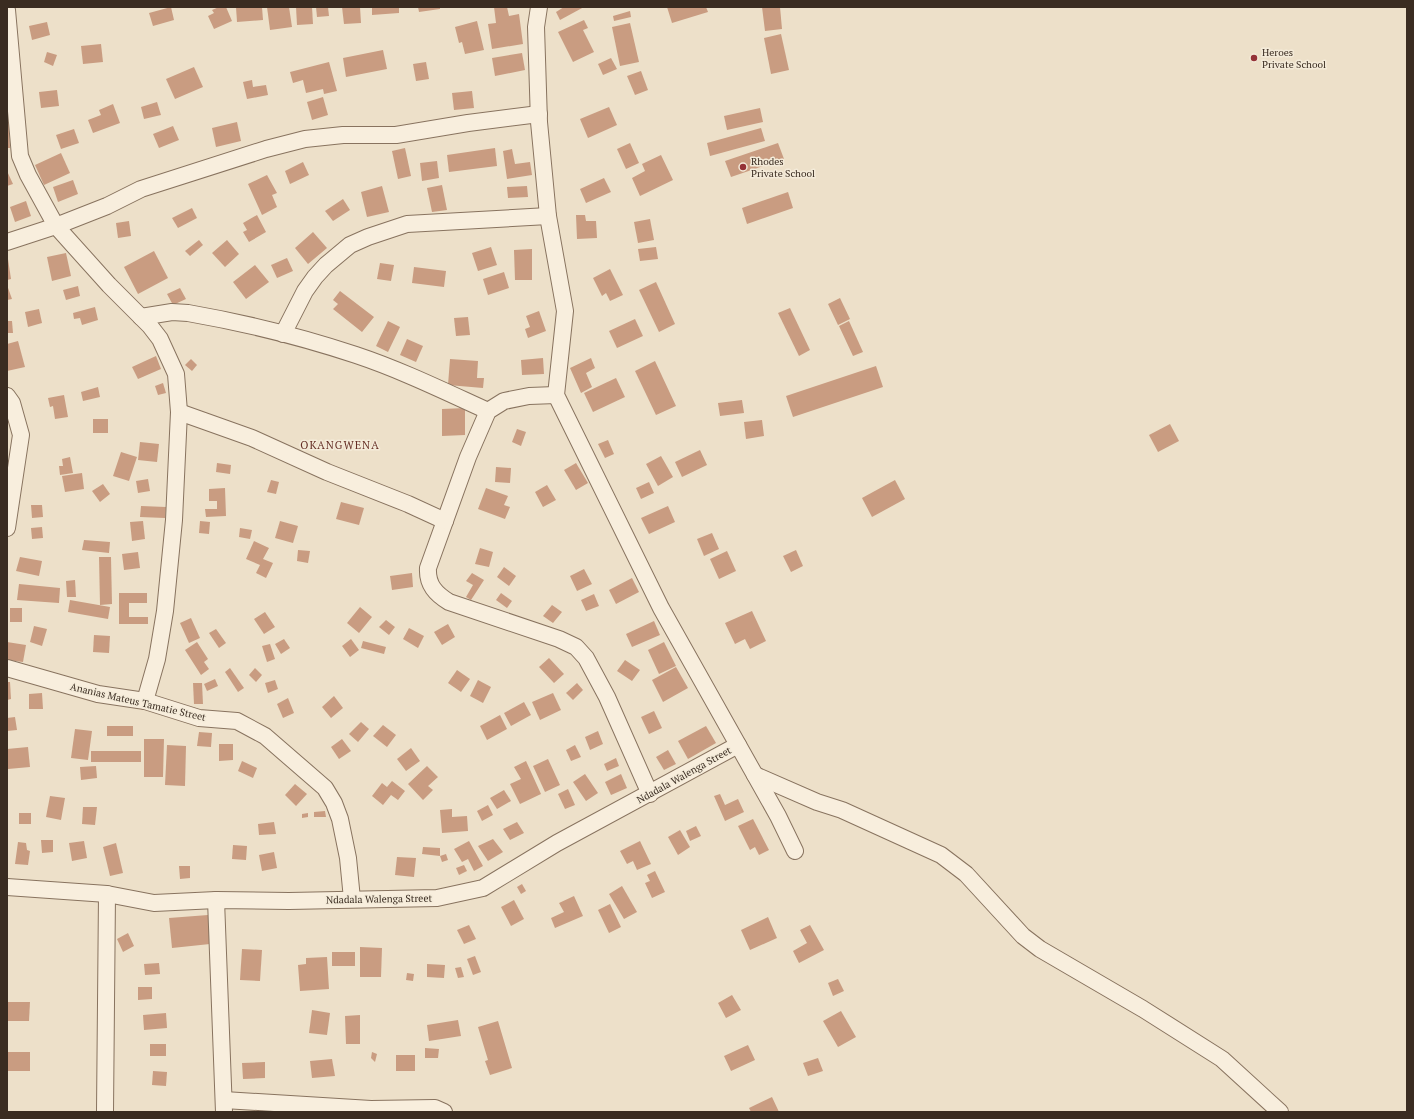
<svg xmlns="http://www.w3.org/2000/svg" width="1414" height="1119" viewBox="0 0 1414 1119" font-family="'PT Serif',serif">
<style>
.building{fill:#c99c81}
.lines{fill:none;stroke-linecap:round;stroke-linejoin:round}
.minor-casing{stroke:#88735f;stroke-width:18}
.minor{stroke:#f8eedd;stroke-width:16}
.poi-dot{fill:#943237;stroke:#f4ebd9;stroke-width:1.5}
.labels{text-anchor:middle;dominant-baseline:central;stroke-width:3;stroke-linejoin:round;paint-order:stroke}
.poi-label{font-size:10px;fill:#3a2c21;stroke:#f4ebd9;text-anchor:start}
.street-label{font-size:10px;fill:#3a2c21;stroke:#f4ebd9}
.neighbourhood-label{font-size:11px;letter-spacing:1px;fill:#642d23;stroke:#f4ebd9}
</style>
<rect width="100%" height="100%" fill="#ede0c9"/>
<g class="building">
<polygon points="171,7 174,20 153,26 149,13"/>
<polygon points="219,7 226,7 232,21 214,29 208,16 214,13 212,10"/>
<polygon points="236,7 262,7 263,20 237,22"/>
<polygon points="267,7 289,7 292,27 270,30"/>
<polygon points="296,7 312,7 313,24 297,25"/>
<polygon points="316,7 328,7 329,16 317,17"/>
<polygon points="342,7 360,7 361,23 344,24"/>
<polygon points="372,7 399,7 399,13 372,15"/>
<polygon points="418,7 440,7 440,9 419,12"/>
<polygon points="494,7 507,7 509,16 519,14 523,44 492,49 488,24 496,23"/>
<polygon points="564,7 584,7 560,20 556,12"/>
<polygon points="667,7 706,7 708,12 672,23"/>
<polygon points="762,7 780,7 782,29 765,31"/>
<polygon points="630,11 631,17 614,21 613,16"/>
<polygon points="584,20 588,28 583,30 594,52 573,62 558,32"/>
<polygon points="477,21 484,50 465,54 462,42 459,43 455,27"/>
<polygon points="47,22 50,35 32,40 29,26"/>
<polygon points="630,23 639,62 620,66 612,27"/>
<polygon points="781,34 789,70 771,74 764,38"/>
<polygon points="101,44 103,62 83,64 81,46"/>
<polygon points="383,50 387,69 346,77 343,58"/>
<polygon points="47,52 57,55 53,66 44,62"/>
<polygon points="522,53 525,70 495,76 492,58"/>
<polygon points="611,58 617,69 603,75 598,64"/>
<polygon points="329,62 337,91 324,94 323,89 306,93 303,80 293,83 290,72"/>
<polygon points="426,62 429,79 416,81 413,64"/>
<polygon points="194,67 203,87 175,99 166,79"/>
<polygon points="641,71 648,90 635,95 627,76"/>
<polygon points="252,80 253,87 266,85 268,95 247,99 243,82"/>
<polygon points="57,90 59,106 41,108 39,92"/>
<polygon points="472,91 474,108 454,110 452,93"/>
<polygon points="323,97 328,115 312,120 307,102"/>
<polygon points="157,102 161,115 144,119 141,107"/>
<polygon points="113,104 120,123 93,133 88,120 101,115 99,110"/>
<polygon points="609,107 617,125 588,138 580,119"/>
<polygon points="760,108 763,122 727,130 724,116"/>
<polygon points="7,122 9,122 10,148 7,148"/>
<polygon points="237,122 241,141 216,147 212,128"/>
<polygon points="173,126 179,140 159,148 153,134"/>
<polygon points="761,128 765,141 710,156 707,143"/>
<polygon points="74,129 79,143 61,149 56,135"/>
<polygon points="630,143 639,163 626,169 617,149"/>
<polygon points="778,143 784,159 731,177 725,161"/>
<polygon points="405,148 411,176 398,179 392,151"/>
<polygon points="495,148 497,166 449,172 447,155"/>
<polygon points="512,149 515,164 530,162 532,175 507,179 503,151"/>
<polygon points="61,153 70,173 44,185 35,165"/>
<polygon points="661,155 673,180 640,196 632,178 645,171 642,164"/>
<polygon points="437,161 439,178 422,181 420,163"/>
<polygon points="303,162 309,175 290,184 285,171"/>
<polygon points="7,171 13,184 7,186"/>
<polygon points="267,175 277,193 272,195 277,207 262,215 248,184"/>
<polygon points="604,178 611,192 586,203 580,189"/>
<polygon points="73,180 78,194 58,202 53,187"/>
<polygon points="442,185 447,210 432,212 427,188"/>
<polygon points="382,186 389,212 367,217 361,192"/>
<polygon points="527,186 528,197 508,198 507,187"/>
<polygon points="788,192 793,208 747,224 742,208"/>
<polygon points="343,199 350,210 333,221 325,211"/>
<polygon points="26,201 31,216 15,222 10,207"/>
<polygon points="192,208 197,218 178,228 172,218"/>
<polygon points="257,215 266,232 249,242 243,232 247,230 243,223"/>
<polygon points="576,215 585,215 586,221 596,221 597,238 577,239"/>
<polygon points="650,219 654,240 638,243 634,222"/>
<polygon points="129,221 131,236 118,238 116,223"/>
<polygon points="313,232 327,248 308,264 295,248"/>
<polygon points="199,240 203,245 190,256 185,251"/>
<polygon points="227,240 239,254 225,267 212,253"/>
<polygon points="491,247 497,265 478,271 472,253"/>
<polygon points="656,247 658,259 640,261 638,249"/>
<polygon points="532,249 532,280 515,280 514,250"/>
<polygon points="154,251 168,278 138,294 124,267"/>
<polygon points="66,253 71,276 52,281 47,257"/>
<polygon points="287,258 293,271 277,278 271,265"/>
<polygon points="8,259 11,279 7,280 7,260"/>
<polygon points="380,263 394,265 391,281 377,279"/>
<polygon points="255,265 269,282 246,299 233,282"/>
<polygon points="414,267 446,271 444,287 412,283"/>
<polygon points="610,269 623,295 610,301 606,293 602,296 593,278"/>
<polygon points="504,272 509,288 488,295 483,279"/>
<polygon points="656,282 675,324 659,332 639,290"/>
<polygon points="7,285 12,299 7,300"/>
<polygon points="78,286 80,296 66,300 63,290"/>
<polygon points="180,288 186,299 173,305 167,294"/>
<polygon points="340,291 374,317 362,332 333,309 338,304 333,300"/>
<polygon points="840,298 850,319 838,325 828,304"/>
<polygon points="95,307 98,320 82,325 80,318 74,319 73,313"/>
<polygon points="790,308 810,350 799,356 778,313"/>
<polygon points="39,309 42,323 28,327 25,312"/>
<polygon points="539,311 546,331 528,338 525,329 530,327 526,316"/>
<polygon points="468,317 470,335 456,336 454,318"/>
<polygon points="635,319 643,336 617,348 609,331"/>
<polygon points="7,321 12,321 13,333 7,333"/>
<polygon points="388,321 400,327 388,352 376,346"/>
<polygon points="849,321 863,352 853,356 839,326"/>
<polygon points="407,339 423,346 416,362 400,355"/>
<polygon points="18,341 25,367 7,371 7,344"/>
<polygon points="156,356 161,369 138,379 132,367"/>
<polygon points="543,358 544,374 522,375 521,360"/>
<polygon points="591,358 595,368 586,373 592,387 581,393 570,368"/>
<polygon points="191,359 197,365 192,371 185,365"/>
<polygon points="450,359 478,361 477,378 484,378 483,388 448,385"/>
<polygon points="655,361 676,406 656,415 635,371"/>
<polygon points="876,366 883,387 793,417 786,396"/>
<polygon points="616,378 625,397 593,412 584,393"/>
<polygon points="163,383 166,393 158,395 155,386"/>
<polygon points="98,387 100,397 83,401 81,392"/>
<polygon points="64,395 68,417 55,419 53,406 50,407 48,398"/>
<polygon points="742,400 744,413 720,416 718,403"/>
<polygon points="465,408 465,435 442,436 442,409"/>
<rect x="93" y="419" width="15" height="14"/>
<polygon points="762,420 764,436 746,439 744,422"/>
<polygon points="1170,424 1179,441 1158,452 1149,435"/>
<polygon points="517,429 526,432 521,446 512,442"/>
<polygon points="608,440 614,454 605,458 598,444"/>
<polygon points="140,442 159,444 157,462 138,460"/>
<polygon points="700,450 707,465 682,477 675,462"/>
<polygon points="121,452 137,457 129,481 113,476"/>
<polygon points="661,456 673,477 658,486 646,464"/>
<polygon points="70,457 73,473 60,475 59,466 63,466 62,459"/>
<polygon points="217,463 231,465 230,474 216,472"/>
<polygon points="576,463 588,483 576,490 564,470"/>
<polygon points="496,467 511,468 510,483 495,482"/>
<polygon points="82,473 84,489 65,492 62,476"/>
<polygon points="148,479 150,491 138,493 136,481"/>
<polygon points="271,480 279,482 276,494 267,492"/>
<polygon points="895,480 905,499 872,517 862,498"/>
<polygon points="649,482 654,493 641,499 636,488"/>
<polygon points="103,484 110,494 100,502 92,491"/>
<polygon points="547,485 556,500 543,507 535,492"/>
<polygon points="225,488 226,516 206,517 205,509 217,509 217,501 209,501 209,489"/>
<polygon points="486,488 508,496 504,505 510,507 505,519 478,509"/>
<polygon points="341,502 364,508 359,525 336,519"/>
<polygon points="31,505 42,505 43,517 32,518"/>
<polygon points="141,506 166,507 165,518 140,517"/>
<polygon points="668,506 675,522 649,534 641,518"/>
<polygon points="143,521 145,539 132,541 130,522"/>
<polygon points="200,521 210,522 209,534 199,533"/>
<polygon points="280,521 298,526 293,543 275,538"/>
<polygon points="42,527 43,538 32,539 31,528"/>
<polygon points="240,528 252,530 250,539 239,537"/>
<polygon points="712,533 719,549 704,556 697,539"/>
<polygon points="84,540 110,542 109,553 82,550"/>
<polygon points="254,541 269,548 263,559 273,563 266,578 256,573 260,565 246,559"/>
<polygon points="480,548 493,552 489,567 475,564"/>
<polygon points="298,550 310,551 308,563 297,561"/>
<polygon points="796,550 803,566 791,572 783,556"/>
<polygon points="727,551 736,571 719,579 710,559"/>
<polygon points="138,552 140,568 124,570 122,554"/>
<polygon points="20,557 42,561 39,576 16,571"/>
<polygon points="99,557 111,557 112,604 100,605"/>
<polygon points="504,567 516,576 509,586 497,577"/>
<polygon points="584,569 592,584 577,591 570,576"/>
<polygon points="412,573 413,587 392,590 390,576"/>
<polygon points="472,573 484,580 471,600 466,597 473,585 466,581"/>
<polygon points="632,578 639,592 616,604 609,590"/>
<polygon points="75,580 76,597 67,597 66,581"/>
<polygon points="19,584 60,588 59,603 17,600"/>
<polygon points="119,593 147,593 147,603 129,603 129,617 148,617 148,624 119,624"/>
<polygon points="501,593 512,601 507,608 496,600"/>
<polygon points="594,594 599,606 586,611 581,600"/>
<polygon points="70,600 110,607 108,619 68,612"/>
<polygon points="552,605 562,612 553,623 543,616"/>
<polygon points="360,607 372,617 359,633 347,623"/>
<rect x="10" y="608" width="12" height="14"/>
<polygon points="752,611 766,641 750,649 745,639 735,644 725,623"/>
<polygon points="265,612 275,627 264,634 254,619"/>
<polygon points="191,618 200,638 189,643 180,623"/>
<polygon points="386,620 395,627 389,635 379,627"/>
<polygon points="654,621 660,635 632,647 626,634"/>
<polygon points="448,624 455,637 442,645 434,632"/>
<polygon points="34,626 47,629 42,646 30,642"/>
<polygon points="409,628 424,636 418,648 403,639"/>
<polygon points="216,629 226,643 219,648 209,633"/>
<polygon points="94,635 110,636 109,653 93,652"/>
<polygon points="284,639 290,648 281,654 275,644"/>
<polygon points="351,639 359,650 350,657 342,646"/>
<polygon points="363,641 386,647 384,654 361,648"/>
<polygon points="7,642 26,645 23,662 7,660"/>
<polygon points="197,642 208,659 204,662 209,669 201,675 185,650"/>
<polygon points="664,642 676,666 659,674 648,650"/>
<polygon points="270,644 275,659 267,662 262,646"/>
<polygon points="549,658 564,674 554,683 539,667"/>
<polygon points="625,660 640,670 632,681 617,671"/>
<polygon points="676,667 688,688 663,702 652,680"/>
<polygon points="230,668 244,688 238,692 225,672"/>
<polygon points="255,668 262,675 256,682 249,675"/>
<polygon points="457,670 470,679 461,692 448,683"/>
<polygon points="215,679 218,686 207,691 204,684"/>
<polygon points="275,680 278,689 268,693 265,683"/>
<polygon points="478,680 491,687 483,703 470,696"/>
<polygon points="7,682 10,682 11,699 7,700"/>
<polygon points="193,683 202,683 203,704 194,704"/>
<polygon points="577,683 583,690 573,700 566,693"/>
<polygon points="42,693 43,709 29,709 29,694"/>
<polygon points="553,693 561,710 540,720 532,702"/>
<polygon points="334,696 343,708 331,718 322,707"/>
<polygon points="288,698 294,713 283,718 277,704"/>
<polygon points="524,702 531,715 511,726 504,713"/>
<polygon points="654,711 662,728 649,734 641,717"/>
<polygon points="500,715 507,729 487,740 480,726"/>
<polygon points="15,717 17,730 7,731 7,718"/>
<polygon points="361,722 369,729 358,742 349,734"/>
<polygon points="383,725 396,735 387,747 373,736"/>
<rect x="107" y="726" width="26" height="10"/>
<polygon points="706,726 716,743 688,759 678,741"/>
<polygon points="75,729 92,731 88,760 71,758"/>
<polygon points="598,731 603,744 590,750 585,737"/>
<polygon points="199,732 212,733 211,747 197,746"/>
<polygon points="144,739 164,739 163,777 144,777"/>
<polygon points="342,739 351,751 339,759 331,747"/>
<polygon points="219,744 233,744 233,760 219,761"/>
<polygon points="167,745 186,746 185,786 165,785"/>
<polygon points="575,745 581,757 571,761 566,750"/>
<polygon points="28,747 30,767 8,769 7,749"/>
<polygon points="411,748 420,761 406,771 397,759"/>
<polygon points="668,750 676,764 664,770 656,757"/>
<rect x="91" y="751" width="50" height="11"/>
<polygon points="616,758 619,766 607,771 604,764"/>
<polygon points="548,759 560,785 545,792 533,766"/>
<polygon points="242,761 257,768 253,778 238,771"/>
<polygon points="526,761 541,794 520,804 510,784 521,779 514,767"/>
<polygon points="96,766 97,778 81,780 80,767"/>
<polygon points="427,766 438,777 428,786 433,790 423,800 408,784"/>
<polygon points="585,774 598,793 586,801 573,782"/>
<polygon points="621,774 627,788 611,795 605,782"/>
<polygon points="392,781 405,791 398,800 391,795 383,805 372,796 382,783 387,787"/>
<polygon points="295,784 307,794 296,806 285,795"/>
<polygon points="568,789 575,805 565,809 558,794"/>
<polygon points="504,790 511,801 497,809 490,798"/>
<polygon points="720,794 725,805 738,799 744,812 725,821 714,796"/>
<polygon points="50,796 65,798 61,820 46,817"/>
<polygon points="488,805 493,815 482,821 477,811"/>
<polygon points="83,807 97,807 95,825 82,824"/>
<polygon points="452,809 452,817 467,816 468,831 442,833 440,810"/>
<polygon points="325,811 326,817 314,817 314,812"/>
<rect x="19" y="813" width="12" height="11"/>
<polygon points="308,813 308,817 302,818 302,814"/>
<polygon points="753,819 769,850 759,855 755,847 750,850 738,826"/>
<polygon points="274,822 276,834 259,835 258,824"/>
<polygon points="517,822 524,833 510,840 503,829"/>
<polygon points="696,826 701,836 690,841 686,831"/>
<polygon points="680,830 690,847 678,855 668,837"/>
<polygon points="493,839 503,852 488,861 478,846"/>
<polygon points="41,840 53,840 53,852 42,853"/>
<polygon points="84,841 87,858 72,861 69,843"/>
<polygon points="469,841 483,866 474,871 468,859 462,862 454,849"/>
<polygon points="640,841 651,864 637,870 633,861 627,864 620,851"/>
<polygon points="18,842 26,843 27,850 30,851 28,865 15,864"/>
<polygon points="116,843 123,873 110,876 103,847"/>
<polygon points="233,845 247,846 246,860 232,859"/>
<polygon points="423,847 440,848 440,856 422,854"/>
<polygon points="274,852 277,868 262,871 259,855"/>
<polygon points="446,854 448,860 442,862 440,856"/>
<polygon points="397,857 416,858 414,877 395,875"/>
<polygon points="464,865 467,871 459,875 456,868"/>
<polygon points="179,866 190,866 190,878 180,879"/>
<polygon points="655,871 665,892 652,898 645,883 650,881 647,875"/>
<polygon points="522,884 526,891 521,894 517,887"/>
<polygon points="622,886 637,912 624,919 609,894"/>
<polygon points="574,896 583,916 555,928 551,918 564,912 559,903"/>
<polygon points="514,900 524,919 511,926 501,907"/>
<polygon points="610,904 621,927 609,933 598,910"/>
<polygon points="208,915 210,944 172,948 169,918"/>
<polygon points="768,917 777,938 750,950 741,930"/>
<polygon points="469,925 476,939 464,944 457,930"/>
<polygon points="810,925 824,950 799,963 793,951 807,943 800,930"/>
<polygon points="128,933 134,946 123,952 117,939"/>
<polygon points="360,947 382,948 381,977 360,977"/>
<polygon points="242,949 262,950 260,981 240,980"/>
<rect x="332" y="952" width="23" height="14"/>
<polygon points="475,956 481,972 473,975 467,959"/>
<polygon points="327,957 329,989 300,991 298,965 306,964 306,958"/>
<polygon points="159,963 160,974 145,975 144,964"/>
<polygon points="427,964 445,965 444,978 427,977"/>
<polygon points="461,967 464,977 458,978 455,968"/>
<polygon points="407,973 414,974 413,981 406,980"/>
<polygon points="838,979 844,991 833,996 828,983"/>
<polygon points="138,987 152,987 152,999 138,1000"/>
<polygon points="732,995 741,1010 726,1018 718,1003"/>
<polygon points="7,1002 30,1002 29,1021 7,1021"/>
<polygon points="312,1010 330,1013 327,1035 309,1033"/>
<polygon points="841,1011 856,1037 838,1047 823,1021"/>
<polygon points="166,1013 167,1028 144,1030 143,1015"/>
<polygon points="360,1015 360,1044 346,1044 345,1016"/>
<polygon points="458,1020 461,1036 429,1041 427,1025"/>
<polygon points="498,1021 512,1068 490,1075 485,1061 488,1060 478,1027"/>
<rect x="150" y="1044" width="16" height="12"/>
<polygon points="748,1045 755,1060 731,1071 724,1056"/>
<polygon points="425,1048 439,1049 438,1058 425,1058"/>
<rect x="7" y="1052" width="23" height="19"/>
<polygon points="372,1052 377,1054 375,1062 371,1058"/>
<rect x="396" y="1055" width="19" height="16"/>
<polygon points="818,1058 823,1071 808,1076 803,1063"/>
<polygon points="332,1059 335,1076 312,1078 310,1061"/>
<polygon points="265,1062 265,1078 243,1079 242,1063"/>
<polygon points="153,1071 167,1072 166,1086 152,1085"/>
<polygon points="772,1097 779,1112 751,1112 749,1108"/>
</g>
<g class="lines">
<defs>
<g id="minor">
<polyline points="539,7 536,27 539,122 548,216 565,311 556,395 661,608 778,816 795,851"/>
<polyline points="7,10 20,156 28,175 56,226 109,285 150,326 160,339 176,374 179,412 174,520 165,611 157,659 145,701"/>
<polyline points="7,242 56,226 107,206 141,189 266,149 305,139 343,135 396,135 468,123 539,114"/>
<path d="M 141,317 L 172,312 L 188,313 C 245,323 302,337 356,355 C 401,370 444,391 488,411"/>
<polyline points="283,334 305,291 315,277 326,265 350,245 368,237 407,224 548,216"/>
<path d="M 556,395 L 529,396 L 504,401 L 488,411 L 468,457 L 428,568 C 427,585 436,594 449,602 L 559,639 L 576,647 L 586,658 L 607,697 L 650,794"/>
<polyline points="7,396 12,403 21,435 7,528"/>
<polyline points="179,412 252,438 327,472 408,504 445,521"/>
<polyline points="7,668 98,694 145,701 199,718 237,721 265,736 325,788 334,803 340,819 348,858 352,899"/>
<polyline points="755,775 817,802 842,810 941,855 966,874 1023,936 1040,949 1143,1009 1222,1059 1280,1112"/>
<polyline points="7,887 107,894 154,903 216,900 289,901 437,898 483,888 557,843 738,745"/>
<polyline points="216,900 224,1112"/>
<polyline points="224,1100 371,1109 435,1108 444,1112"/>
<polyline points="105,1112 107,894"/>
</g>
</defs>
<use href="#minor" class="minor-casing"/>
<use href="#minor" class="minor"/>
</g>
<g class="poi-dot">
<circle cx="1254" cy="58" r="4"/>
<circle cx="743" cy="167" r="4"/>
</g>
<g class="labels">
<g class="poi-label">
<text x="1262" y="52">Heroes<tspan x="1262" dy="12">Private School</tspan></text>
<text x="751" y="161">Rhodes<tspan x="751" dy="12">Private School</tspan></text>
</g>
<g class="street-label">
<text transform="translate(138 702) rotate(13)">Ananias Mateus Tamatie Street</text>
<text transform="translate(684 775) rotate(-29)">Ndadala Walenga Street</text>
<text transform="translate(379 899) rotate(-1)">Ndadala Walenga Street</text>
</g>
<g class="neighbourhood-label">
<text x="340" y="445">OKANGWENA</text>
</g>
</g>
<rect width="1414" height="1119" fill="none" stroke="#3a2c21" stroke-width="16"/>
</svg>
